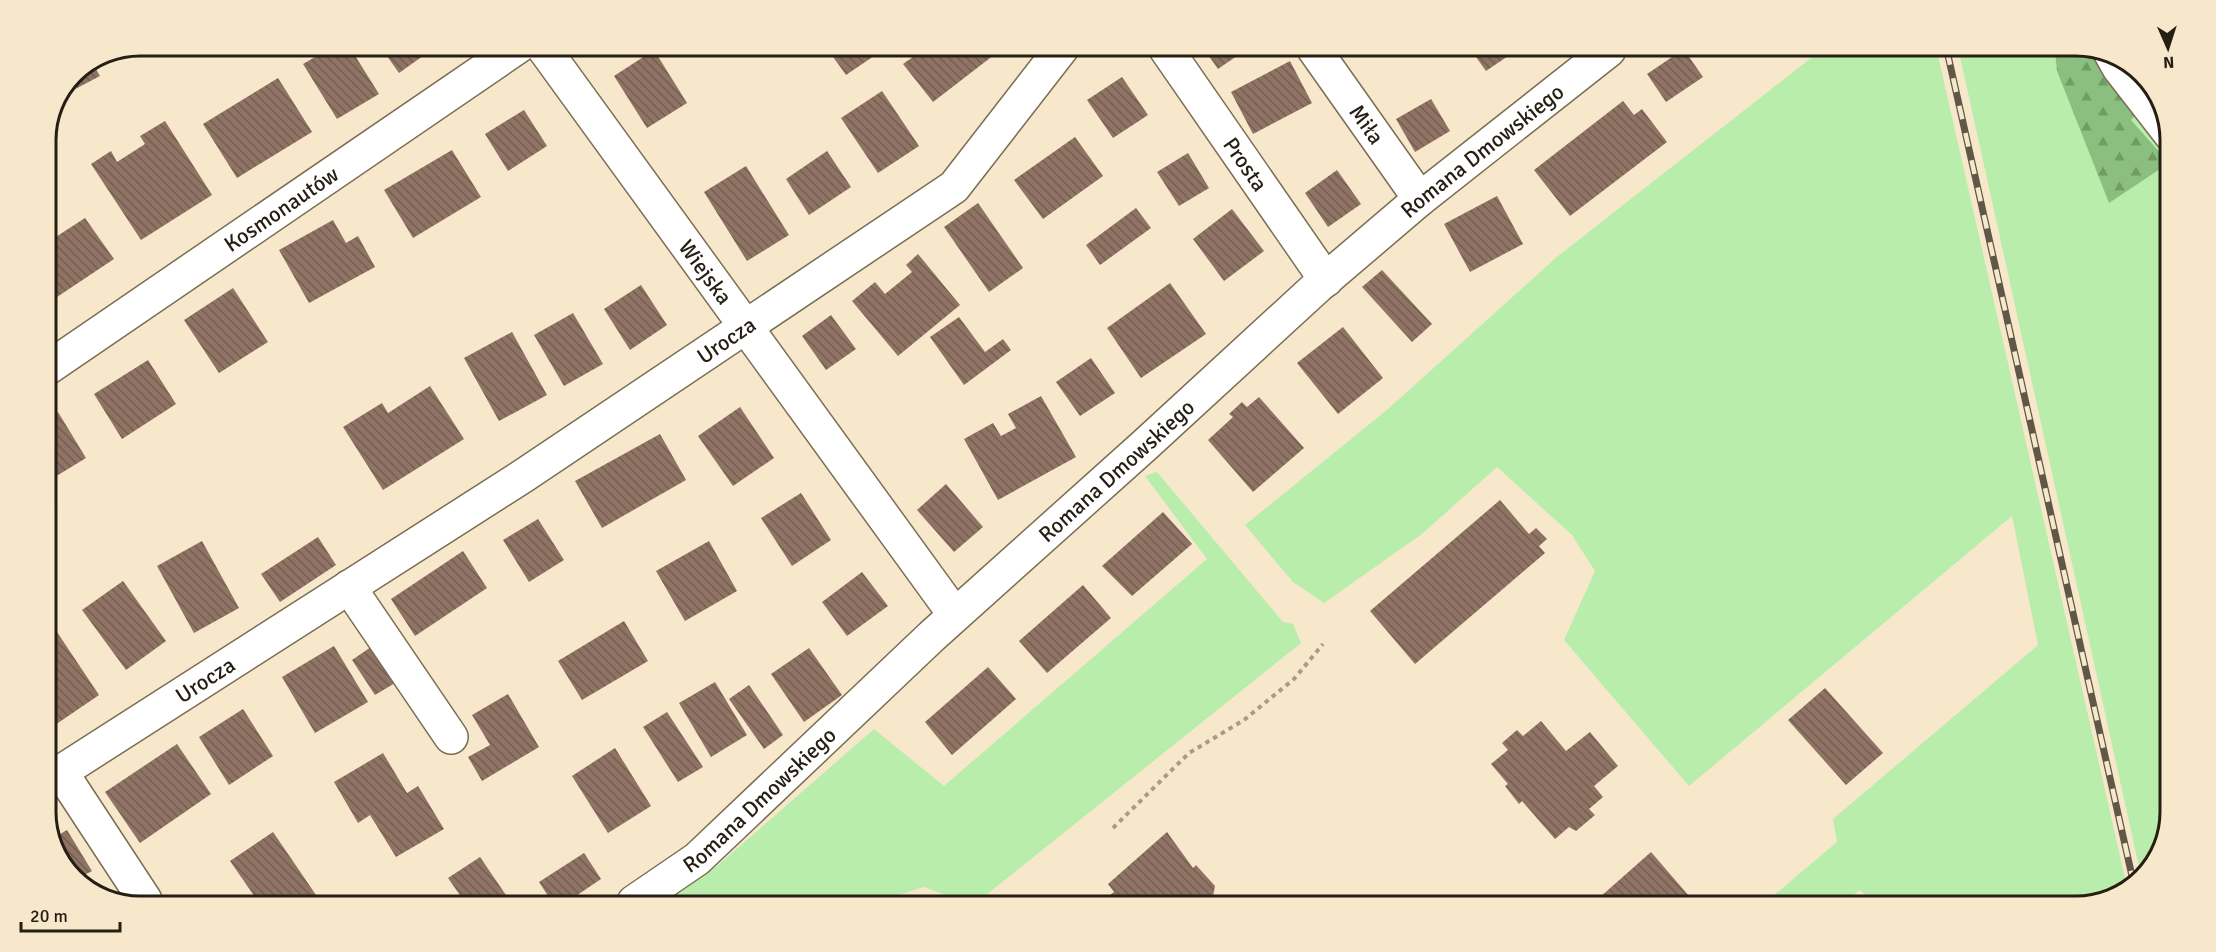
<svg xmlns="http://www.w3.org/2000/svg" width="2216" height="952" viewBox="0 0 2216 952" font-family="Signika,sans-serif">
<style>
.green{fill:#b8edac}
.forest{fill:url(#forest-firs)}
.building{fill:url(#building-back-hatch)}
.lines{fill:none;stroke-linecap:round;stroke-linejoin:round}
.minor-casing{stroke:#7b6d53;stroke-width:36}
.path{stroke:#a99c86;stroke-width:4;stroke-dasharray:4.5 4.5;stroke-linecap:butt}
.minor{stroke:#fff;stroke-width:33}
.rail-casing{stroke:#605747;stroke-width:7}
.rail{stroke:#f8e8cb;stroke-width:4.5;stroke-dasharray:14;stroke-linecap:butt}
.labels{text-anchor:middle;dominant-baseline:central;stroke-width:4.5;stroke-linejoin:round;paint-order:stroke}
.street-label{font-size:22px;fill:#241e13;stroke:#f8e8cb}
.rim{fill:none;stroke:#241e13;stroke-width:3}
</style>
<defs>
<pattern id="forest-firs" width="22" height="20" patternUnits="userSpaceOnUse" patternTransform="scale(1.5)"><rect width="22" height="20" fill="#8bbf7f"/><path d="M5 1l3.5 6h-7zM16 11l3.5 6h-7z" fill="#719b67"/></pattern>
<pattern id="building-back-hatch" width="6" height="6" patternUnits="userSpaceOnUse" patternTransform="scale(1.5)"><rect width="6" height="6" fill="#8f7364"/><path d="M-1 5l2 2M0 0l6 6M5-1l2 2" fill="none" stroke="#755e51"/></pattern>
</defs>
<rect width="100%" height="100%" fill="#f8e8cb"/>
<g class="green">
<polygon points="1820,51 1937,51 2128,891 2077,907 1875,906 1860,890 1839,906 1761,906 1837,842 1833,819 2038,645 2012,516 1689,786 1564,640 1595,571 1572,535 1497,467 1422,534 1324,603 1293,582 1245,525 1388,409 1558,256"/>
<polygon points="1959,52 2055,52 2057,72 2131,120 2137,114 2171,153 2164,848 2141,876"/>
<polygon points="1157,472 1283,622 1293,624 1301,643 976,903 968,903 924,887 873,903 661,902 717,866 874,729 944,786 1207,559 1145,476"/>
</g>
<polygon class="forest" points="2055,52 2092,52 2106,76 2137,114 2131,120 2169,163 2109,203 2057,71"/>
<g class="building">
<polygon points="334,46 349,46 379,94 337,119 303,64"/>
<polygon points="380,46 437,46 399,73"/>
<polygon points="826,47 869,48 874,56 846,75"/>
<polygon points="912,48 1003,48 933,102 903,64 917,54"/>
<polygon points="1204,49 1247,49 1218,69"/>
<polygon points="654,50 687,103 647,128 614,76"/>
<polygon points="1471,50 1517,50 1486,71"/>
<polygon points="1681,51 1685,51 1703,77 1666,102 1647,74"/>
<polygon points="1290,61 1312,103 1253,134 1231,92"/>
<polygon points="93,64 100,76 62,96 73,72"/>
<polygon points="1122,77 1148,115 1113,138 1087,100"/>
<polygon points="278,78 312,132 237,178 203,124"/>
<polygon points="882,91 919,146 878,173 841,118"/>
<polygon points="1431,99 1450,131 1415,152 1396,119"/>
<polygon points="1623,101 1634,115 1642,109 1667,142 1570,216 1534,170"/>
<polygon points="524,110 547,146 508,171 485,134"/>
<polygon points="165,121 212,195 141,240 91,164 111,151 117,162 145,144 140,136"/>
<polygon points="1075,137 1103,176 1043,219 1014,180"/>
<polygon points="452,150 481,197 413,238 384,190"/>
<polygon points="827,151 851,187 809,215 786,179"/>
<polygon points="1188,153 1209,188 1179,206 1157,172"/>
<polygon points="746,166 789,235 747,261 704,192"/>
<polygon points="1337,170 1361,204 1328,227 1305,193"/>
<polygon points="1497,196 1523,244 1470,272 1444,224"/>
<polygon points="978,203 1023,268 989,292 944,227"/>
<polygon points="1136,208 1151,228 1100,265 1086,245"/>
<polygon points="1232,209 1264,251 1224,281 1193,239"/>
<polygon points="85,218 114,259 45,305 45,244"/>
<polygon points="333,220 346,243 358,236 375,267 309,303 279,250"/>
<polygon points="918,254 960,305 898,356 852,301 875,282 885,294 912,272 906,265"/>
<polygon points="1382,270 1432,324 1412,342 1362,287"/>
<polygon points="1170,283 1206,334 1141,378 1107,328"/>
<polygon points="641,285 667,325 630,350 604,309"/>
<polygon points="233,288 268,342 219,373 184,320"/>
<polygon points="573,313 603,364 564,386 534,335"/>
<polygon points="831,315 856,349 826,370 802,336"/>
<polygon points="959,317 985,352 1003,339 1011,350 964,385 930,337"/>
<polygon points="1343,327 1383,378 1338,414 1297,363"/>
<polygon points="512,332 547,395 499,421 464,358"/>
<polygon points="1091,358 1115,393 1080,416 1056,382"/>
<polygon points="148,360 176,404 122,439 94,394"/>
<polygon points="430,386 464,439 383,490 343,427 382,403 388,413"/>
<polygon points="1041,396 1076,457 998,500 964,439 993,423 1001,436 1016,428 1008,414"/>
<polygon points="1259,397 1304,448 1253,492 1208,440 1233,417 1229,414 1242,402 1247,407"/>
<polygon points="740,407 774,458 733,486 698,436"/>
<polygon points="58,412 86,458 45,483 45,420"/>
<polygon points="660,434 686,480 602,528 575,481"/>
<polygon points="946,484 983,527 954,552 917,510"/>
<polygon points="801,493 831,540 792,566 761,518"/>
<polygon points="1500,500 1529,534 1536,528 1547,539 1539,546 1545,553 1415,664 1370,611"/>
<polygon points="1163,512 1192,544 1132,596 1102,566"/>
<polygon points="538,519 564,560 529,582 503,540"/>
<polygon points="318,537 336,565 280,602 261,574"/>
<polygon points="202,541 239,608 194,633 157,566"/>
<polygon points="709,541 737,591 685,621 656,571"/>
<polygon points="463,551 487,588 415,636 391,599"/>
<polygon points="862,572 888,606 847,636 822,602"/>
<polygon points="123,581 166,641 126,670 82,610"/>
<polygon points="1083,585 1111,618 1047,673 1019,641"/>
<polygon points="45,614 99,695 55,725 45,711"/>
<polygon points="624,621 648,661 582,700 558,661"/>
<polygon points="334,646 368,702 315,733 282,677"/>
<polygon points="371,647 395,683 375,695 352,660"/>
<polygon points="809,648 842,695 804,722 771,674"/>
<polygon points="988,667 1016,699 952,755 925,722"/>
<polygon points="715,682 747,735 711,757 679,703"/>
<polygon points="749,685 783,735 764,749 729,699"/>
<polygon points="1825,688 1883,753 1846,785 1788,720"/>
<polygon points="508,694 539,747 482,781 468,757 490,745 472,715"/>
<polygon points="243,709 273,756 229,785 199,737"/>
<polygon points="667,712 703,767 678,782 643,727"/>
<polygon points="1541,721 1566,751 1590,732 1618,766 1594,786 1603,797 1589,809 1595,815 1576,831 1569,827 1555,839 1522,801 1519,804 1505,786 1508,784 1491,764 1508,750 1502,743 1517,730 1523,736"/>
<polygon points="177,744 211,794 140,843 105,792"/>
<polygon points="615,748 651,806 608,833 572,776"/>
<polygon points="383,753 407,793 418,786 444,829 396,857 370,815 358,823 334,782"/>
<polygon points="67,830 92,871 77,879 64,870 53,838"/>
<polygon points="273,832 299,870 320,901 257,900 230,861"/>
<polygon points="1167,832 1193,868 1196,865 1215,886 1212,901 1208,904 1099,903 1114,892 1108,884"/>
<polygon points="1651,852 1695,903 1692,906 1591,905"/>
<polygon points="584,853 601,879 567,902 552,902 539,882"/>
<polygon points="480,857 510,901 464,901 448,878"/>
</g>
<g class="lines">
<defs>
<g id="minor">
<path id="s1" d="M 542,46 L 955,615"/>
<path id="s2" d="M 1166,49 L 1326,280"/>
<path id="s3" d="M 1314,49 L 1420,199"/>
<polyline points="2110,52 2119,68 2171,135"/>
<path id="s4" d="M 45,370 L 519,46"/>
<polyline points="349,587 451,737"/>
<polyline points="61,772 145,900"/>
<path id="s5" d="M 45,782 L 523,476 L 954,187 L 1062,48"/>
<path id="s6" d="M 634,902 L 697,859 L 932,636 L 1145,445 L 1318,286 L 1420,199 L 1609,50"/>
</g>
</defs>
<use href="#minor" class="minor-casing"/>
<polyline class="path" points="1113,828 1189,753 1244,720 1294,679 1323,644"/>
<use href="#minor" class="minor"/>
<defs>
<polyline id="rail" points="1947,51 2134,885"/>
</defs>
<use href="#rail" class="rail-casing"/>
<use href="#rail" class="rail"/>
</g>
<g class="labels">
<g class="street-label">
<text stroke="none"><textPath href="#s3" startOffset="92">Miła</textPath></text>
<text stroke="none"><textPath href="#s6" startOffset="1134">Romana Dmowskiego</textPath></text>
<text stroke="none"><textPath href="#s2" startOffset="140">Prosta</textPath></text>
<text stroke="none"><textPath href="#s4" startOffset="286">Kosmonautów</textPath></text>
<text stroke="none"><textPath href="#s1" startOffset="279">Wiejska</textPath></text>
<text stroke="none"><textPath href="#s5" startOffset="812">Urocza</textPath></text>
<text stroke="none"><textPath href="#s6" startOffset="648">Romana Dmowskiego</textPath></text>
<text stroke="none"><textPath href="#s5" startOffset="190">Urocza</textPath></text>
<text stroke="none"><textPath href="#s6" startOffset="162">Romana Dmowskiego</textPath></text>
</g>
</g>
<path d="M0 0H2216V952H0ZM140 56H2076A84 84 0 0 1 2160 140V812A84 84 0 0 1 2076 896H140A84 84 0 0 1 56 812V140A84 84 0 0 1 140 56Z" fill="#f8e8cb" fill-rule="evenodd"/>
<path class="rim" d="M140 56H2076A84 84 0 0 1 2160 140V812A84 84 0 0 1 2076 896H140A84 84 0 0 1 56 812V140A84 84 0 0 1 140 56Z"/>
<g transform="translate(2168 48) rotate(177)" stroke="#f8e8cb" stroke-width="4.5" paint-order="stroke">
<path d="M0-4.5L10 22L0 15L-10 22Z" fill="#241e13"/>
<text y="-9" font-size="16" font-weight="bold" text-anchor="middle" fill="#241e13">N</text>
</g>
<path d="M21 922v9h99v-9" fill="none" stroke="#241e13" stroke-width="3"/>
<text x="30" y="922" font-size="18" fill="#241e13" stroke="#f8e8cb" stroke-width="4.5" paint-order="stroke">20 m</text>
</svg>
